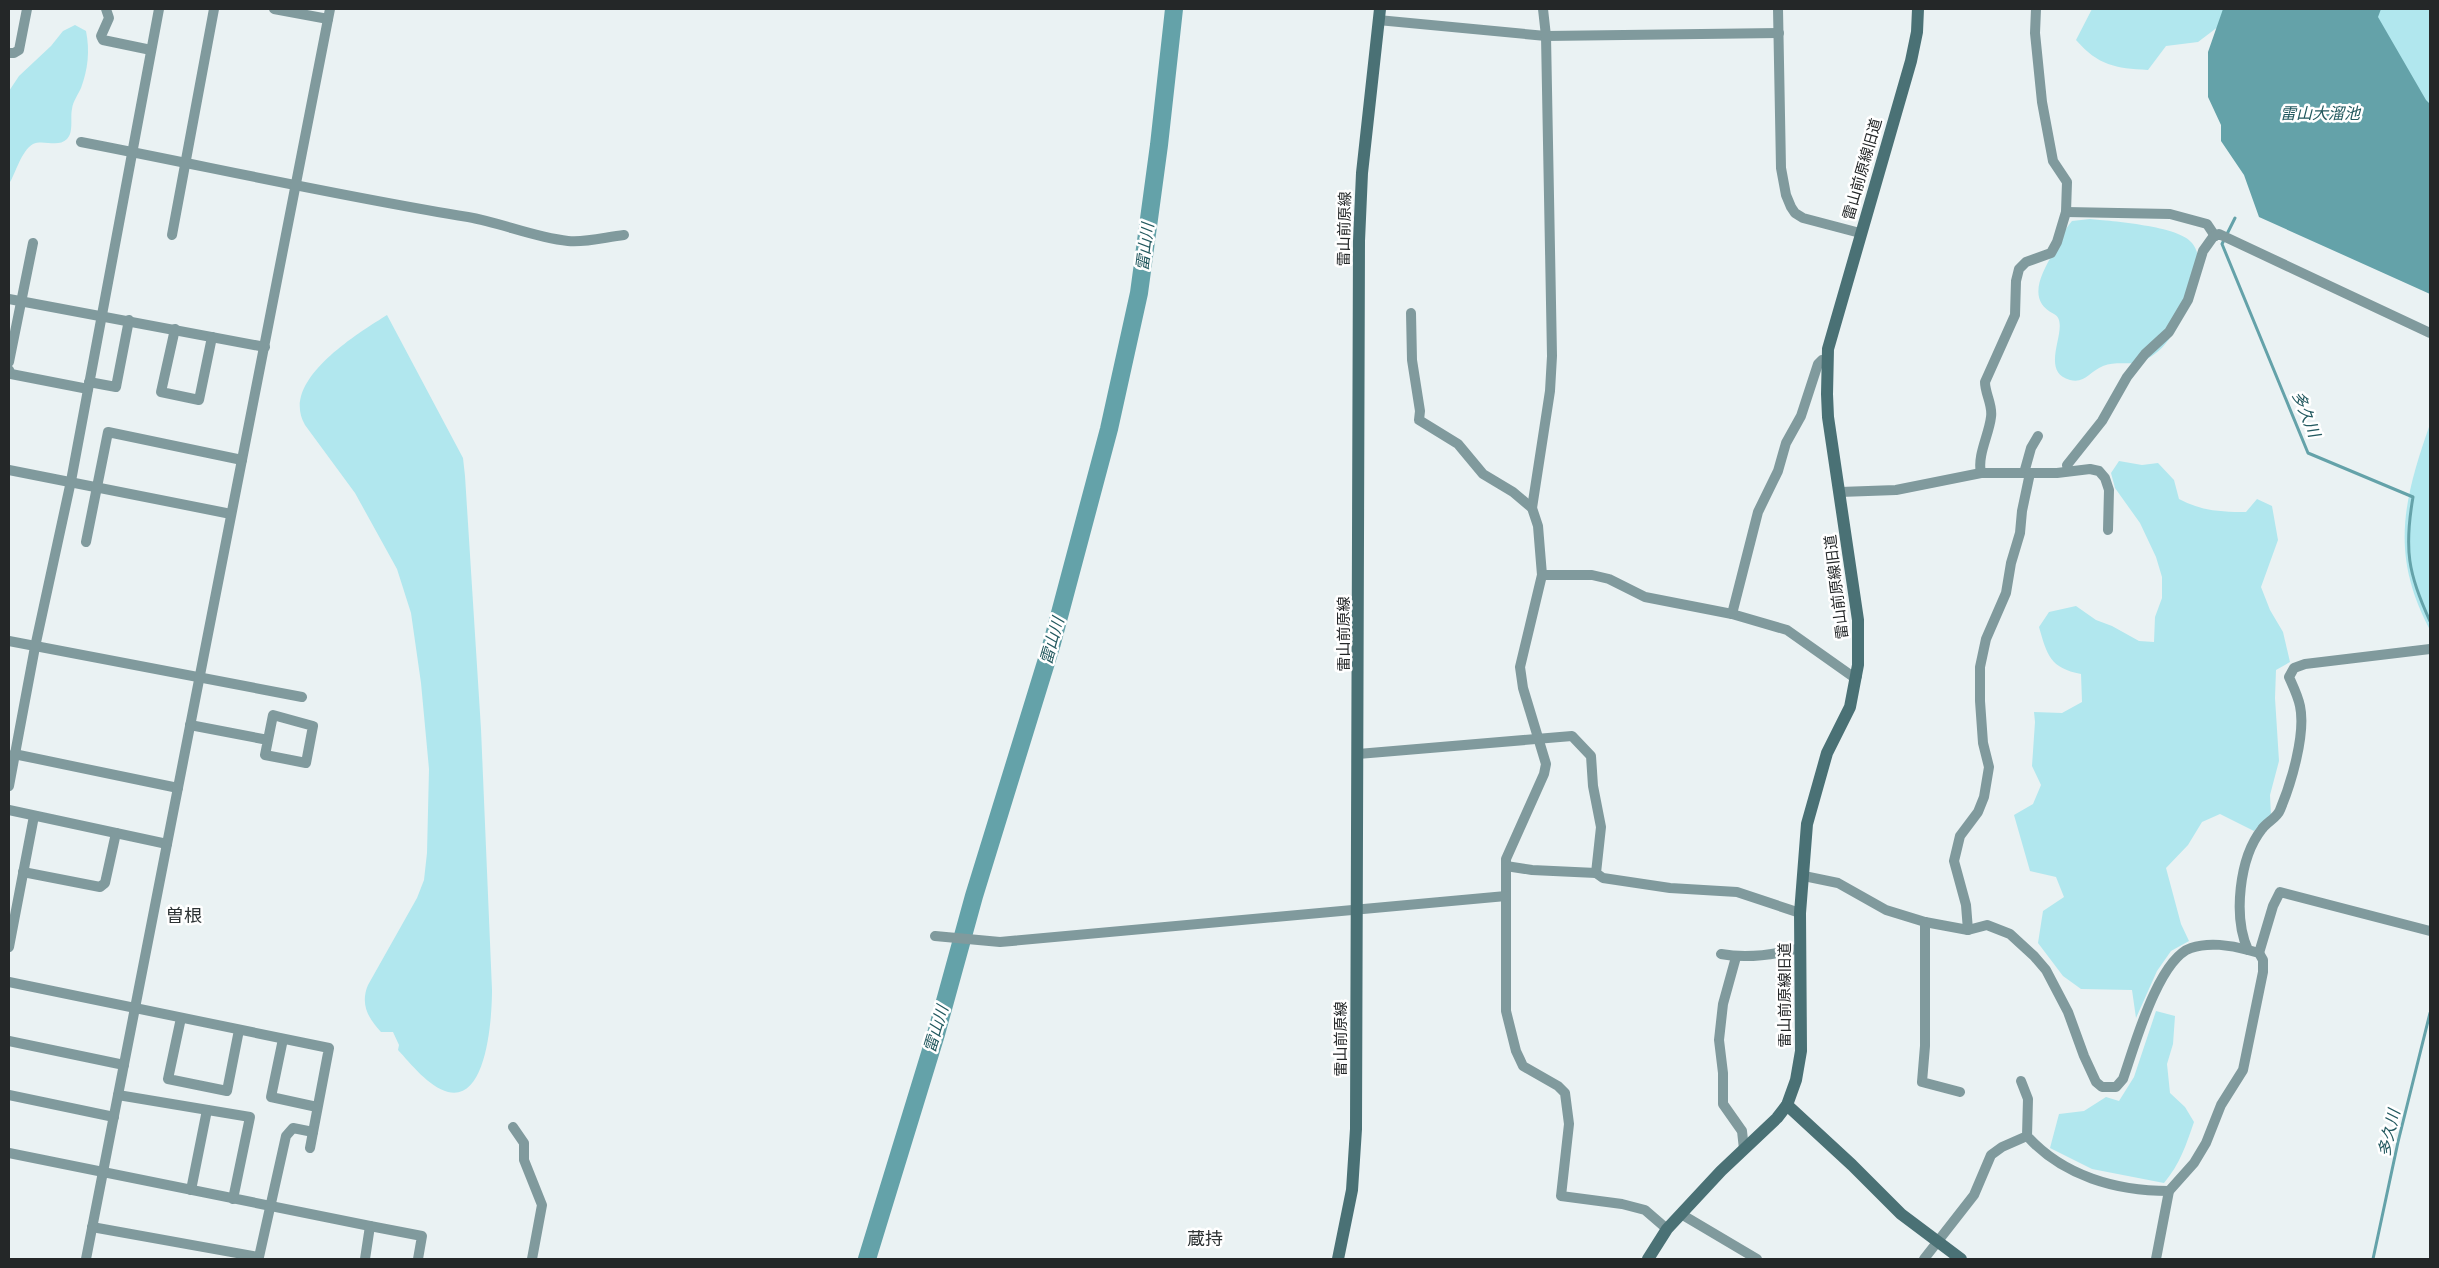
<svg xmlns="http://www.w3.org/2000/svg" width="2439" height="1268" viewBox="0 0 2439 1268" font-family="Arial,'Noto Sans JP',sans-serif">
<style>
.green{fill:#b1e7ee}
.water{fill:#64a2a9}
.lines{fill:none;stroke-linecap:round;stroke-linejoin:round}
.stream{stroke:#64a2a9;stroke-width:3}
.river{stroke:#64a2a9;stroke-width:18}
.street{stroke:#809a9d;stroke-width:10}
.secondary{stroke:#4a7175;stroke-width:12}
.labels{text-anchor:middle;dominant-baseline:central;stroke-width:5;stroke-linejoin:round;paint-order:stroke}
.street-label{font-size:15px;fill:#242728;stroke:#fff}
.water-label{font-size:16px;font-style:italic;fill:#23595f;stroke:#fff}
.quarter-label{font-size:18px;fill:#2c3233;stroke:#fff}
</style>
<rect width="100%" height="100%" fill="#eaf2f3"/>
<g class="green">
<path d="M 2092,9 L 2232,9 L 2231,17 L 2198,42 L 2166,46 L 2148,70 C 2115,68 2099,66 2076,40 Z"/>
<polygon points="2371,9 2430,9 2430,113"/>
<path d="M 75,25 L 86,31 C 90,51 88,69 81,88 C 78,95 73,101 72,109 C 70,118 74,132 67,139 C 58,148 43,139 33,144 C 21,151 16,173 9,184 L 9,91 L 19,76 L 51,46 L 63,31 Z"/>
<path d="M 2090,219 C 2111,221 2180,226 2192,243 C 2194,245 2198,253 2198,257 C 2198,263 2177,324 2173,332 C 2169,342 2157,354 2147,359 C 2133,367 2117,360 2103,366 C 2090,371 2085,384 2070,380 C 2036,371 2073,324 2054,314 C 2026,300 2042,273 2053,253 C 2059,242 2064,230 2072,221 Z"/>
<path d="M 387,315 L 463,458 L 465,476 L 481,729 L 492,990 C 492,1014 488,1102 448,1092 C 429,1087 411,1064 398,1050 L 399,1045 L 393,1032 L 381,1032 C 368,1018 360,1004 368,985 L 417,898 L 424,880 L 427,853 L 429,769 L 421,683 L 411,613 L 397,569 L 355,493 L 305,425 C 279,381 357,334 387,315 Z"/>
<path d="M 2430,424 L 2430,630 C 2390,555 2403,501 2430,424 Z"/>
<path d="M 2119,461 L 2142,465 L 2158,463 L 2174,480 L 2179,499 C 2201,511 2222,512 2246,512 L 2257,499 L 2272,506 L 2278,540 L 2261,587 L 2270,610 L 2283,632 L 2290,662 L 2276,670 L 2275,698 L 2279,761 L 2270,795 L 2271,815 L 2254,831 L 2220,814 L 2202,822 L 2188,845 L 2166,868 L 2181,924 L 2189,941 L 2171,951 L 2157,971 L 2136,1018 L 2132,990 L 2081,989 L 2063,976 L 2038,943 L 2043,911 L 2064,897 L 2056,877 L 2030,871 L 2014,815 L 2033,804 L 2041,785 L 2032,766 L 2035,722 L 2034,712 L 2062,713 L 2082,702 L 2081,674 C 2050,668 2047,655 2039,627 L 2049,612 L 2076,606 L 2096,620 L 2112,626 L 2139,641 L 2154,642 L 2155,617 L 2162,598 L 2162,577 L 2156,557 L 2140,523 L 2115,488 L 2111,473 Z"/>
<path d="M 2156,1011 L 2175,1016 L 2173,1044 L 2167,1064 L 2170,1093 L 2185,1107 L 2194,1122 C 2186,1145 2180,1164 2164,1183 L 2092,1169 L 2050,1148 L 2059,1114 L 2084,1111 L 2106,1097 L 2119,1101 L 2134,1077 Z"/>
</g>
<polygon class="water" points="2223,9 2381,9 2378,17 2426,100 2430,104 2430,294 2259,217 2244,175 2221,141 2221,125 2208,97 2208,52"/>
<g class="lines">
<g class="stream">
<path d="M 2235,218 L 2222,244 L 2308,453 L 2413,497 C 2404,549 2408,574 2430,621"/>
<polyline points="2373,1259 2398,1142 2430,1013"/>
</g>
<polyline class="river" points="867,1259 936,1034 974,896 1052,643 1109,429 1139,293 1159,145 1174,9"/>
<g class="street">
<polyline points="106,9 109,18 101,36 103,40 151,50"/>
<polyline points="274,9 328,19"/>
<polyline points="1778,9 1781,168 1786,195 1791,207 1795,213 1803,218 1860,233"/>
<polyline points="1378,20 1546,36 1779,33"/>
<polyline points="9,53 14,53 19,50 27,9"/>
<path d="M 81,142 C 210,167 339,196 468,217 C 502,223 533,237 568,241 C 585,243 606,237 624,235"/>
<polyline points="2066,212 2170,214 2207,224 2215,236"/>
<polyline points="172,235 214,9"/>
<polyline points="9,299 265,347"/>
<polyline points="1411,313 1412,360 1420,411 1419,420 1458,444 1483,474 1513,492 1532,508 1538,526 1542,575 1520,667 1523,688 1546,764 1544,774 1506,859 1506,1011 1516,1051 1523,1066 1558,1086 1565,1093 1569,1124 1561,1196 1622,1204 1645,1210 1667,1229"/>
<polyline points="175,329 161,392 199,400 212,337"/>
<polyline points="9,362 33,243"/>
<polyline points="9,370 11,374 88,389"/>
<polyline points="89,382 116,387 129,320"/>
<polyline points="9,470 231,514"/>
<polyline points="2068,470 2067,465 2102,421 2127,377 2145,354 2169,332 2188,300 2203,251 2213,237 2219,234 2430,333"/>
<path d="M 1981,473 C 1977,455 1989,435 1991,417 C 1993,405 1985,394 1985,382 L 2015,315 L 2016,281 L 2019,269 L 2026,262 L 2051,253 L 2057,242 L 2066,212 L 2067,182 L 2053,161 L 2042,102 L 2035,33 L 2036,9"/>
<polyline points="2024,473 2031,448 2038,436"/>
<polyline points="1840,492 1896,490 1981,473 2057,473 2090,469 2099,471 2105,478 2109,490 2108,530"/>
<polyline points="1532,508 1550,391 1552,356 1546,36 1543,9"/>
<polyline points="86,542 108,432 242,460"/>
<polyline points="1542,575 1592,575 1609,579 1645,597 1732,614 1787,630 1852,676 1857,676"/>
<polyline points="1732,614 1758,512 1778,471 1786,443 1801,416 1818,364 1822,360 1827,361"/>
<polyline points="9,641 302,697"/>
<polyline points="190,725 268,740 265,755 306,763 313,726 273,715 268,740"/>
<polyline points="14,754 178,788"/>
<polyline points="1358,754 1572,736 1591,756 1593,786 1601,827 1596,873 1603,878 1670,888 1737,892 1800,913"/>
<polyline points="9,786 35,647 71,481 159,9"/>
<polyline points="9,810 167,844"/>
<polyline points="1506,866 1532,870 1596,873"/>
<polyline points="23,872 100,887 105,883 116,833"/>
<path d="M 1804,876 L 1838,883 L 1886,910 L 1925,922 L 1968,930 L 1987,925 L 2010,934 L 2034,956 L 2046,970 L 2068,1012 L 2084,1056 L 2096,1082 L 2102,1087 L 2116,1087 L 2123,1079 C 2134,1048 2158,959 2191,948 C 2208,942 2231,945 2248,950"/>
<polyline points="1925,922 1925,1046 1922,1082 1960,1092"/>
<polyline points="1968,930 1966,905 1954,861 1960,836 1978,812 1984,797 1989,767 1983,743 1980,701 1980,667 1986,639 2006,593 2011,563 2020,533 2022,511 2030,473"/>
<polyline points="935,936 1000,942 1506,896"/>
<polyline points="9,947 34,816"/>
<polyline points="2259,953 2273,906 2280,892 2430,931"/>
<path d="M 1721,954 C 1748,959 1774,955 1800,948"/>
<polyline points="1736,957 1723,1004 1719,1040 1723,1073 1723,1104 1742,1131 1744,1149"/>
<polyline points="9,982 329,1048 310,1148"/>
<polyline points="181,1018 168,1079 227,1091 239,1030"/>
<polyline points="283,1039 271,1097 317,1107"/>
<polyline points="9,1041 124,1065"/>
<polyline points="9,1095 114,1117"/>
<polyline points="118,1095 250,1117 233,1199"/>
<polyline points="513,1127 524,1143 524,1160 542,1205 532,1259"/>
<path d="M 2027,1136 C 2063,1176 2116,1191 2169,1191"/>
<polyline points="9,1153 370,1226"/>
<polyline points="191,1190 207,1110"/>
<polyline points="1681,1214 1757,1259"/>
<polyline points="92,1227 259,1257 286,1136 293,1128 313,1132"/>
<polyline points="86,1259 330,9"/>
<polyline points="365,1259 370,1226 422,1236 418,1259"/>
<polyline points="1924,1259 1974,1195 1991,1155 2002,1147 2027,1136 2028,1099 2021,1081"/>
<path d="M 2156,1259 L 2169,1191 L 2194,1163 L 2206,1143 L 2221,1105 L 2243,1070 L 2263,972 L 2263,960 L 2259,953 L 2248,950 C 2233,917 2239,858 2262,829 C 2267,822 2277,818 2280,810 C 2291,784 2306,734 2300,706 C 2298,696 2293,686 2289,677 L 2294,668 L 2305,664 L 2430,649"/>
</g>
<g class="secondary">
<polyline points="1787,1105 1852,1165 1901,1214 1961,1259"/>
<polyline points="1338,1259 1352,1190 1356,1129 1359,241 1362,173 1380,9"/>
<polyline points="1648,1259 1667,1229 1721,1171 1777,1118 1787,1105 1796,1080 1801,1051 1800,913 1807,824 1827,753 1850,707 1858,665 1858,620 1828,417 1827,394 1828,349 1911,61 1917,32 1918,9"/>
</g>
</g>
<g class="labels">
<g class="street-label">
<text transform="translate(1862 169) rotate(-74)">雷山前原線旧道</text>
<text transform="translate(1344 229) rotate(-89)">雷山前原線</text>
<text transform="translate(1836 587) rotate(-97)">雷山前原線旧道</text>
<text transform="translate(1343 634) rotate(-90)">雷山前原線</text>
<text transform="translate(1784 995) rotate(-90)">雷山前原線旧道</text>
<text transform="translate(1340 1039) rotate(-90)">雷山前原線</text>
</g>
<g class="water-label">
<text x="2320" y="113">雷山大溜池</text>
<text transform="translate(1145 247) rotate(-83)">雷山川</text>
<text transform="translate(2306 414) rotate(68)">多久川</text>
<text transform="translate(1052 641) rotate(-74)">雷山川</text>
<text transform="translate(936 1029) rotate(-73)">雷山川</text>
<text transform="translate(2389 1133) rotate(-77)">多久川</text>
</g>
<g class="quarter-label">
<text x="184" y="916">曽根</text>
<text x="1205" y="1239">蔵持</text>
</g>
</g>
<rect width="2439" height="1268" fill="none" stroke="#242728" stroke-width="20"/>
</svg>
